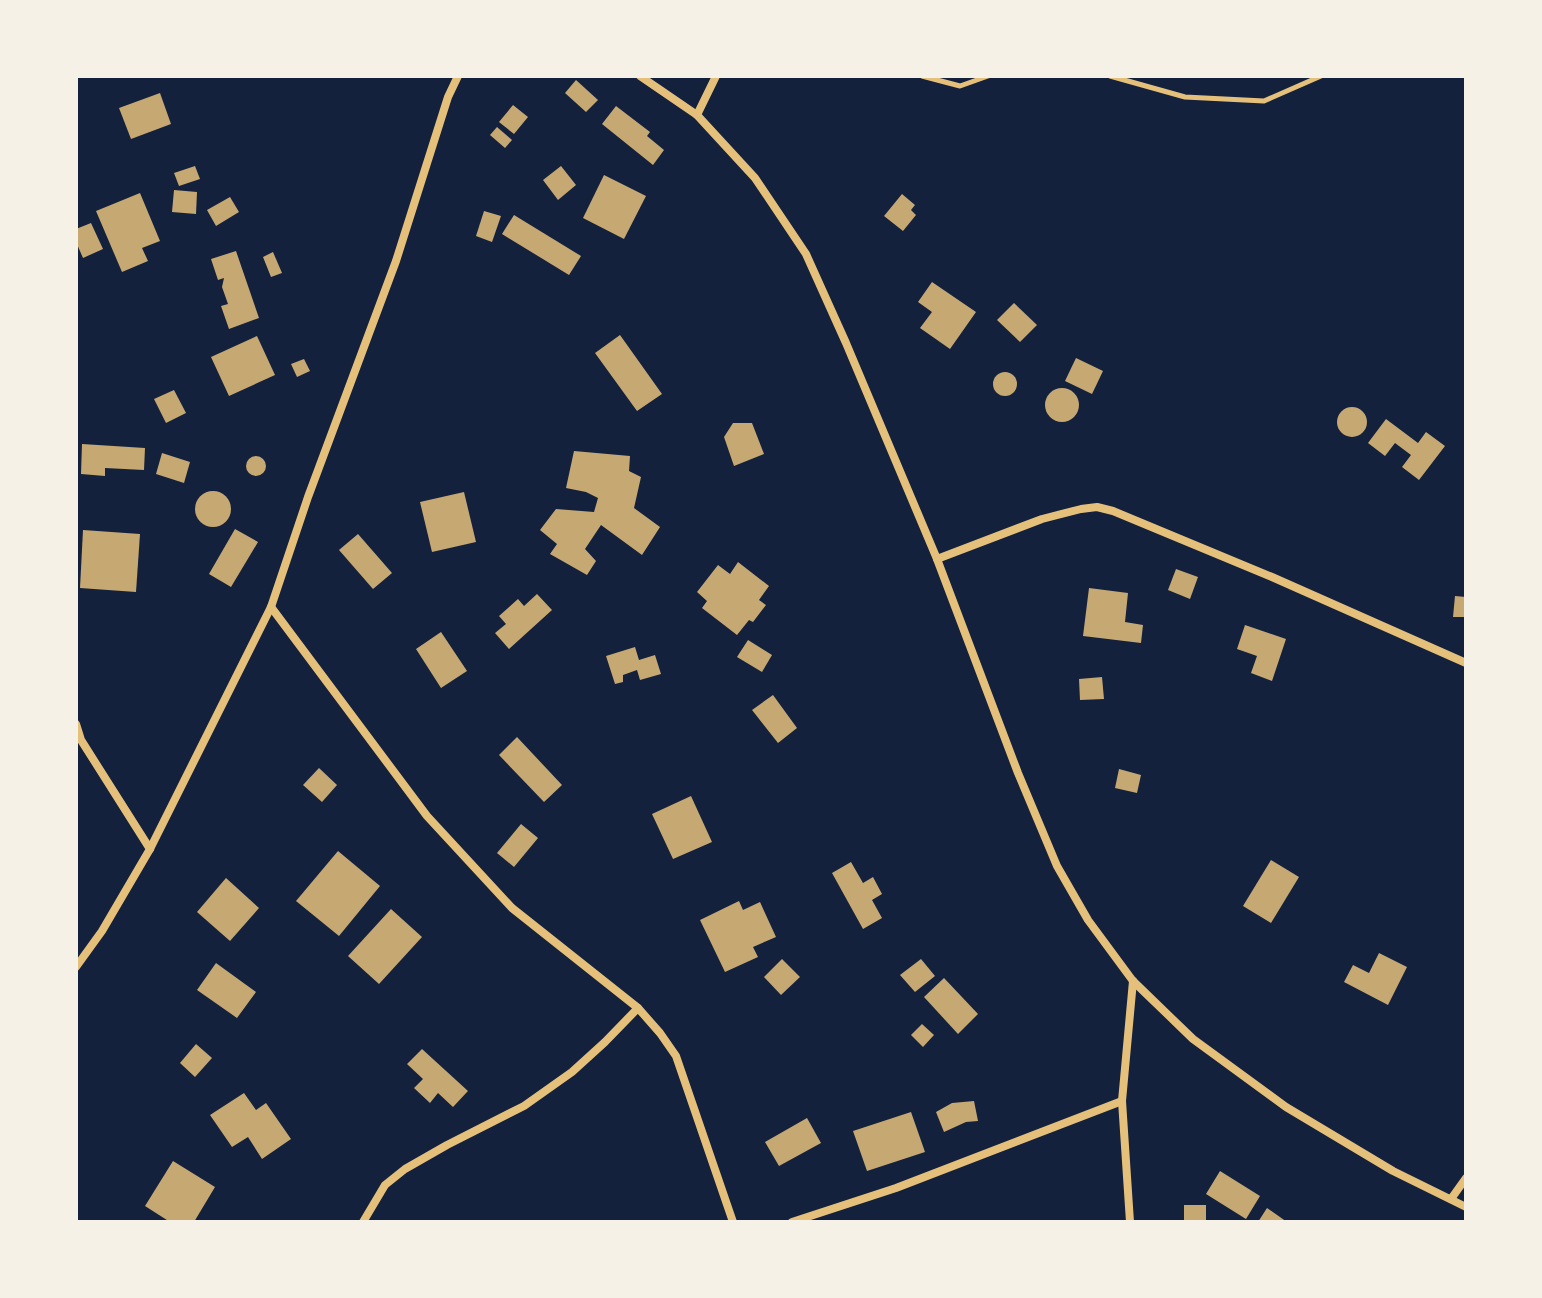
<svg xmlns="http://www.w3.org/2000/svg" width="1542" height="1298" viewBox="0 0 1542 1298" font-family="Karla,sans-serif">
<style>
.building{fill:#c6a872}
.lines{fill:none;stroke-linecap:round;stroke-linejoin:round}
.path{stroke:#e5c07b;stroke-width:5}
.minor{stroke:#e5c07b;stroke-width:8}
</style>
<rect width="100%" height="100%" fill="#14213d"/>
<g class="building">
<polygon points="576,80 598,100 586,112 565,93"/>
<polygon points="160,93 171,124 131,139 119,108"/>
<polygon points="513,105 528,117 514,134 499,122"/>
<polygon points="616,106 650,132 647,136 664,150 653,165 602,124"/>
<polygon points="497,127 512,140 505,148 490,135"/>
<polygon points="195,166 200,179 179,186 174,173"/>
<polygon points="561,166 576,185 558,200 543,180"/>
<polygon points="604,175 646,196 624,239 583,218"/>
<polygon points="174,190 197,192 196,214 172,212"/>
<polygon points="140,193 160,241 142,248 148,261 122,272 96,211"/>
<polygon points="902,194 915,205 911,210 916,215 903,231 884,216"/>
<polygon points="230,197 239,212 216,226 207,210"/>
<polygon points="484,211 501,216 492,242 476,236"/>
<polygon points="514,215 581,256 569,275 502,234"/>
<polygon points="91,223 103,249 83,258 76,242 76,229"/>
<polygon points="236,251 259,318 229,329 221,306 228,304 222,287 224,278 218,280 211,259"/>
<polygon points="273,252 282,273 271,277 263,257"/>
<polygon points="932,282 976,312 950,349 920,328 932,312 918,302"/>
<polygon points="1014,303 1037,325 1020,342 997,320"/>
<polygon points="620,335 662,394 637,411 595,353"/>
<polygon points="257,336 275,375 229,396 211,357"/>
<polygon points="1076,358 1103,371 1092,394 1065,381"/>
<polygon points="304,359 310,371 297,377 291,364"/>
<circle cx="1005" cy="384" r="12"/>
<circle cx="1062" cy="405" r="17"/>
<polygon points="174,390 186,413 166,423 154,399"/>
<circle cx="1352" cy="422" r="15"/>
<polygon points="1386,419 1418,443 1426,432 1445,446 1419,480 1402,467 1411,455 1395,443 1385,456 1368,443"/>
<polygon points="733,423 752,423 764,454 734,466 724,437"/>
<polygon points="82,444 145,448 144,470 105,468 105,476 81,474"/>
<polygon points="574,451 630,456 629,471 641,477 634,508 660,527 642,555 601,525 585,549 596,561 587,575 550,554 557,544 540,530 556,509 594,512 598,498 586,492 566,488"/>
<polygon points="162,453 190,462 184,483 156,474"/>
<circle cx="256" cy="466" r="10"/>
<circle cx="213" cy="509" r="18"/>
<polygon points="464,492 476,542 432,552 420,502"/>
<polygon points="235,529 258,542 231,587 209,574"/>
<polygon points="83,530 140,534 136,592 80,588"/>
<polygon points="358,534 392,573 373,589 339,550"/>
<polygon points="738,562 769,586 759,600 766,605 753,622 749,620 737,635 702,608 707,601 697,592 718,565 730,574"/>
<polygon points="1176,569 1198,577 1190,599 1168,590"/>
<polygon points="1089,588 1128,593 1125,622 1143,625 1141,643 1083,636"/>
<polygon points="537,594 552,610 509,649 495,633 506,624 499,616 518,599 524,606"/>
<polygon points="1455,596 1466,597 1466,617 1453,617"/>
<polygon points="1245,625 1286,639 1272,681 1251,673 1257,656 1237,649"/>
<polygon points="441,632 467,671 441,688 416,649"/>
<polygon points="748,640 772,655 762,672 737,657"/>
<polygon points="635,647 639,660 655,655 661,674 640,680 637,670 623,675 623,682 615,684 606,656"/>
<polygon points="1102,677 1104,699 1080,700 1079,679"/>
<polygon points="773,695 797,728 778,743 752,710"/>
<polygon points="517,737 562,785 544,802 499,755"/>
<polygon points="319,768 337,785 322,802 303,785"/>
<polygon points="1119,769 1141,775 1137,793 1115,788"/>
<polygon points="691,796 712,842 673,859 652,814"/>
<polygon points="521,824 538,838 514,867 497,853"/>
<polygon points="338,851 380,886 339,936 296,901"/>
<polygon points="1271,860 1299,877 1271,923 1243,906"/>
<polygon points="851,862 863,883 873,877 882,894 872,900 882,918 863,929 832,873"/>
<polygon points="226,878 259,908 230,941 197,912"/>
<polygon points="739,901 743,910 760,902 776,937 753,947 758,957 725,972 700,920"/>
<polygon points="391,909 422,937 379,984 348,956"/>
<polygon points="1379,953 1407,967 1388,1005 1344,982 1353,965 1369,973"/>
<polygon points="782,959 800,977 781,995 764,977"/>
<polygon points="921,959 935,976 915,992 900,975"/>
<polygon points="216,963 256,992 237,1018 197,990"/>
<polygon points="944,978 978,1014 958,1034 924,997"/>
<polygon points="922,1024 934,1035 923,1047 911,1035"/>
<polygon points="196,1044 212,1058 195,1077 180,1063"/>
<polygon points="422,1049 468,1091 453,1107 438,1093 430,1103 414,1088 423,1079 407,1064"/>
<polygon points="244,1093 256,1110 266,1103 291,1139 262,1159 248,1137 232,1147 210,1115"/>
<polygon points="974,1101 978,1121 966,1122 944,1132 936,1112 952,1103"/>
<polygon points="911,1112 925,1152 867,1171 853,1131"/>
<polygon points="807,1118 821,1143 779,1166 765,1142"/>
<polygon points="173,1161 215,1187 194,1222 170,1222 145,1206"/>
<polygon points="1220,1171 1260,1196 1246,1219 1206,1194"/>
<rect x="1184" y="1205" width="22" height="17"/>
<polygon points="1267,1208 1287,1222 1258,1222"/>
</g>
<g class="lines">
<g class="path">
<polyline points="922,76 960,86 988,76"/>
<polyline points="1110,76 1185,97 1264,101 1321,76"/>
</g>
<g class="minor">
<polyline points="640,76 697,115 755,178 806,254 846,343 937,559 1018,773 1057,866 1088,920 1133,981 1193,1039 1286,1107 1393,1171 1466,1207"/>
<polyline points="697,115 716,76"/>
<polyline points="937,559 1042,519 1081,509 1097,507 1113,511 1272,577 1466,663"/>
<polyline points="271,607 427,816 512,908 638,1008 660,1033 676,1056 733,1222"/>
<polyline points="76,724 81,740 150,849"/>
<polyline points="76,967 102,931 150,849 271,607 308,497 396,261 448,97 458,76"/>
<polyline points="1451,1199 1466,1178"/>
<polyline points="363,1222 385,1185 405,1169 447,1145 524,1106 572,1072 605,1042 638,1008"/>
<polyline points="792,1222 896,1188 1122,1101"/>
<polyline points="1130,1222 1122,1101 1133,981"/>
</g>
</g>
<rect width="1542" height="1298" fill="none" stroke="#f6f1e7" stroke-width="156"/>
</svg>
